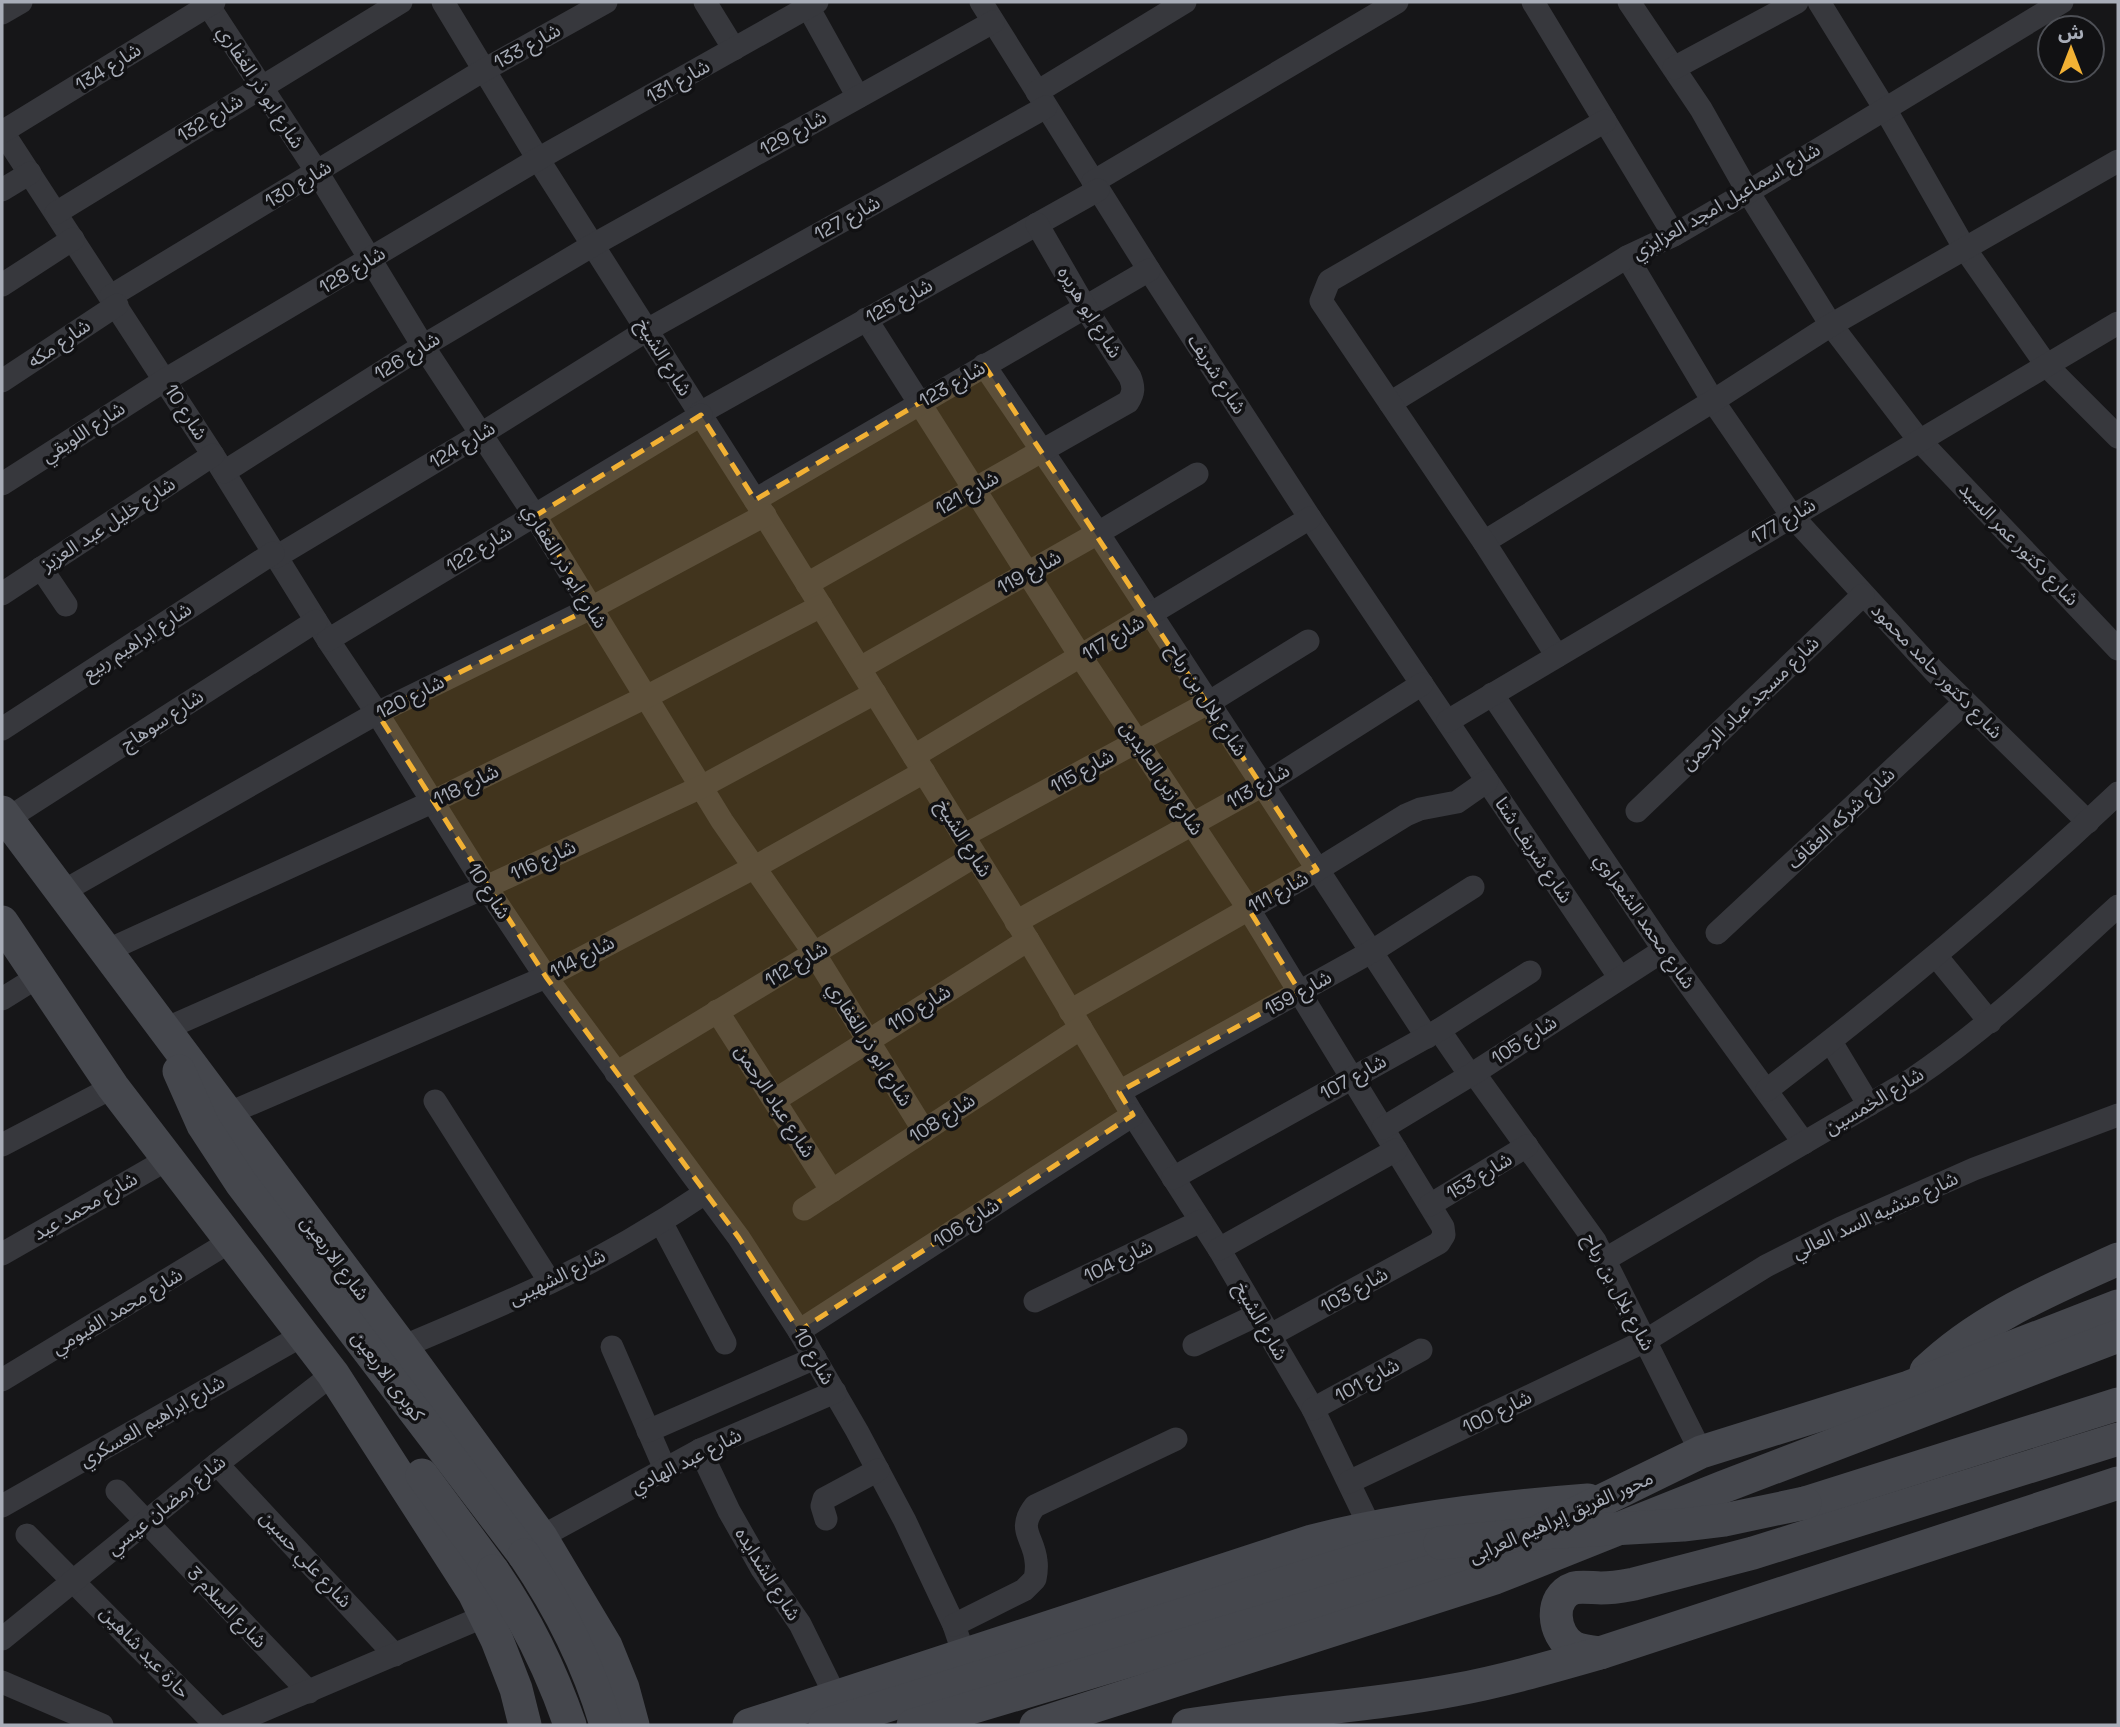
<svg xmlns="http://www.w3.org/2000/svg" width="2120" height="1727" viewBox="0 0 2120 1727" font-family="'Space Grotesk','Noto Sans Arabic',sans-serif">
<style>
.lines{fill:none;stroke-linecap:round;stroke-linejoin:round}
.street{stroke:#37383d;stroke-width:23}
.secondary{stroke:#45474d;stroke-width:33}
.secondary-bridge{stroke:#45474d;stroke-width:33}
.marked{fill:#f2b134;fill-opacity:0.2;stroke:#f2b134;stroke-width:5;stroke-dasharray:14 9;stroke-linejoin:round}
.labels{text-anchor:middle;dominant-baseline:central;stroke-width:7;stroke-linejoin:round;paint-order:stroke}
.street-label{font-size:19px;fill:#a8adb8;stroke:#111113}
</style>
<rect width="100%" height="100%" fill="#161618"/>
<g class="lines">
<g class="street">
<polyline points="206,2 317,172 423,346 535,516 722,821 814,953 924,1131"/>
<polyline points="443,2 538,159 755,500 1028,940 1133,1115 1219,1249 1313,1409 1370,1527"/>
<polyline points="705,2 734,49"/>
<polyline points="981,2 1149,270 1310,518 1620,978"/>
<polyline points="1533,2 1674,235"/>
<polyline points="1629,2 1701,109 1748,192 1831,325 1919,440 2118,649"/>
<polyline points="1819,2 1885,109 1965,249 2047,366 2118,437"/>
<polyline points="808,7 858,97"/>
<polyline points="2,13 21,2"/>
<polyline points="1674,68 1797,2"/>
<polyline points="1037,92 1185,2"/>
<polyline points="2,131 213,455 328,640 377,713 486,887 546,977 739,1238 799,1331 857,1431 905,1521 954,1625 964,1655"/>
<polyline points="2,132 214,2"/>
<polyline points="1093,182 1397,2"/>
<polyline points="2,190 30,173"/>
<polyline points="56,213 401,2"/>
<polyline points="1627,257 1713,401 1792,516 1935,672 2088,822"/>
<polyline points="2,285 73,239"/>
<polyline points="111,296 484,70 606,2"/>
<polyline points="866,319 1081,657 1248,908 1443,1227 1444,1235 1439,1243 1269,1336"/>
<polyline points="984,365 1098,533 1427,1037"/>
<polyline points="2,381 117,305"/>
<polyline points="1390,403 1627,257 1674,235 1748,192 2062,2"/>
<polyline points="700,413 1098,190"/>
<polyline points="224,472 423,346 593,245 993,22"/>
<polyline points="2,484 165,380 538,159 817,2"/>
<polyline points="755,500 1149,270"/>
<polyline points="1484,542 1713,401 1831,325 2118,161"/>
<polyline points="276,557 481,434 647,330 1046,107"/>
<polyline points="41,568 66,605"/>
<path d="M 807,584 L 1128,402 C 1134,393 1134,387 1130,377 L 1085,307 L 1037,224"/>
<polyline points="2,594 213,455"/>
<polyline points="328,640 701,415"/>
<polyline points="1557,656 1484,542 1321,301 1329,281 1605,121"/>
<polyline points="860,668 1098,533 1197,474"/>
<polyline points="1492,694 1664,950 1804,1143"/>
<polyline points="1448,721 2118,323"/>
<polyline points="2,729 273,553"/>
<polyline points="914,756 1310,518"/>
<polyline points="1637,811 1863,595"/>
<polyline points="7,819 316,621"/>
<polyline points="963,836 1208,703 1308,641"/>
<polyline points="62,892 377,713 591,608 765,515"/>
<polyline points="1016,922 1263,785 1422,684"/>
<polyline points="1717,933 1965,702"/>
<polyline points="106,951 432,802 646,697 821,606"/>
<polyline points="1936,956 1990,1022"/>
<polyline points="2,999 39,976"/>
<polyline points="717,1011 832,1191"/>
<polyline points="1070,1011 1317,870 1406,815 1420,809 1457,802 1487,781"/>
<polyline points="165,1029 486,887 701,787 875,693"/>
<polyline points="1439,1030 1470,1075"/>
<polyline points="1831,1042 1869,1105"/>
<polyline points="616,1073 975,856"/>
<polyline points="1474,1073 1595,1241 1701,1452"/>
<path d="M 1767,1090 C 1889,997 2007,898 2118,793"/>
<polyline points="1119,1092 1371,952 1473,887"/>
<polyline points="775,1100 1028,940"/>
<polyline points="435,1101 550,1282"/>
<polyline points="227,1114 546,977 755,867 924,772"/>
<polyline points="1383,1128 1474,1073 1664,950"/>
<polyline points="2,1145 113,1087"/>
<polyline points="1173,1178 1439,1030 1530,972"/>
<polyline points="1430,1205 1527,1146"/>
<polyline points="804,1209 1081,1028"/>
<polyline points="661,1222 725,1343"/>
<polyline points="1219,1249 1396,1150"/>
<polyline points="2,1254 168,1159"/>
<path d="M 1604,1260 L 1911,1080 C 1988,1028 2050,968 2118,906"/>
<polyline points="1035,1301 1201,1221"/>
<polyline points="799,1331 1133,1115"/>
<polyline points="1194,1345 1257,1315"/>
<path d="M 402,1347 C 452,1326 502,1305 551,1282 C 605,1256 656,1226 705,1193"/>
<polyline points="612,1347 665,1469"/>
<polyline points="2,1380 231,1241"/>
<polyline points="1313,1409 1421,1350"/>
<polyline points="648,1431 815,1358"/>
<polyline points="700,1450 729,1511 762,1569 800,1624 836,1697"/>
<polyline points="217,1464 395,1655"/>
<polyline points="1349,1482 1645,1341 1766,1266 1841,1228 1974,1169 2118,1115"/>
<polyline points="117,1491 309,1692"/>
<polyline points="2,1506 303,1335"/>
<polyline points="826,1519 822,1506 824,1499 878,1470"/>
<polyline points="27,1535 216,1725"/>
<polyline points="541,1537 700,1450 835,1392"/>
<path d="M 954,1625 L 1024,1590 L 1035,1579 C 1036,1574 1037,1567 1036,1561 C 1034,1537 1016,1530 1035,1506 L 1176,1439"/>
<polyline points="2,1639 217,1464 333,1374"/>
<polyline points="2,1682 102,1725"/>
<polyline points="229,1725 485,1616"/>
</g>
<g class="secondary">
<polyline points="2,812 402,1347 541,1537 606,1646 623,1688 633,1725"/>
<polyline points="2,922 113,1087 333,1374 474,1593 497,1640 516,1689 525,1725"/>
<polyline points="179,1071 203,1125 241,1183 524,1555"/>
<path d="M 1926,1371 C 1981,1318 2050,1290 2118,1259"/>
<polyline points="422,1475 493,1571"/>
<polyline points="1805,1503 2118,1404"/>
<path d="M 1600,1653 C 1591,1652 1581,1651 1573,1647 C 1553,1635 1548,1597 1574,1588 C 1582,1586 1593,1588 1601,1588 C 1613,1588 1623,1586 1634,1584 L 1753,1553 L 2118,1439"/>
<path d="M 749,1725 L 1312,1541 C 1403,1518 1495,1507 1588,1500"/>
<polyline points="825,1725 1368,1557 1440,1543"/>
<polyline points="913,1725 1462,1562 1533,1534 1701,1452 1909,1387 2118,1306"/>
<polyline points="1036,1725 1495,1578 1723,1487 2118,1336"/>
<path d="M 1188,1725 C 1276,1711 1366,1707 1454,1690 C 1503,1681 1551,1667 1600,1653 L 2118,1483"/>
</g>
<g class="secondary-bridge">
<polyline points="1440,1543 1541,1533 1683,1525 1724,1520 1805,1503"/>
<path d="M 524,1555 C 560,1608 588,1663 606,1725"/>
<path d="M 493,1571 C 526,1619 551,1670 570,1725"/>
</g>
</g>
<path class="marked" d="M 984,365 L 1317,870 L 1248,908 L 1300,992 L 1119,1092 L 1133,1115 L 799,1331 L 739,1238 L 546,977 L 377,713 L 591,608 L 535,516 L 701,415 L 755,500 Z"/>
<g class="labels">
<g class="street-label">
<text transform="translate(527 46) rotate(-29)">شارع 133</text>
<text transform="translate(108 67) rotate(-32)">شارع 134</text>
<text transform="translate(678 81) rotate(-29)">شارع 131</text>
<text transform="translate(261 87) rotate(57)">شارع ابو ذر الغفاري</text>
<text transform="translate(210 118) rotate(-32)">شارع 132</text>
<text transform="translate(793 133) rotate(-29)">شارع 129</text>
<text transform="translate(298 184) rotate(-31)">شارع 130</text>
<text transform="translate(1726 201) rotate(-30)">شارع اسماعيل امجد العزايزي</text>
<text transform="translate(847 218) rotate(-29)">شارع 127</text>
<text transform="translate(352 270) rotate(-31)">شارع 128</text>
<text transform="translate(899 301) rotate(-29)">شارع 125</text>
<text transform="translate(1090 312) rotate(58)">شارع ابو هريره</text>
<text transform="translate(59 343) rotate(-34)">شارع مكه</text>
<text transform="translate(407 356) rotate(-32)">شارع 126</text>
<text transform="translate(664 357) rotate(58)">شارع الشيخ</text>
<text transform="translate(1217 374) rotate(57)">شارع شريف</text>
<text transform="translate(952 384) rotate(-30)">شارع 123</text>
<text transform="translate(186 412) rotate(57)">شارع 10</text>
<text transform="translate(83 432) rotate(-33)">شارع اللويقي</text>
<text transform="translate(462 445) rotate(-31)">شارع 124</text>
<text transform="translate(967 493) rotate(-30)">شارع 121</text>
<text transform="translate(1783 521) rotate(-31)">شارع 177</text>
<text transform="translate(108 524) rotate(-33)">شارع خليل عبد العزيز</text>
<text transform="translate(2019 544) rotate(46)">شارع دكتور عمر السيد</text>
<text transform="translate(479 549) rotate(-31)">شارع 122</text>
<text transform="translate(565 566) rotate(58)">شارع ابو ذر الغفاري</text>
<text transform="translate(1029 572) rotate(-29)">شارع 119</text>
<text transform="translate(1113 638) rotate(-31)">شارع 117</text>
<text transform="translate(137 641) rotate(-33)">شارع ابراهيم ربيع</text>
<text transform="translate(1937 671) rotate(46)">شارع دكتور حامد محمود</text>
<text transform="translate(410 697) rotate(-27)">شارع 120</text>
<text transform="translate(1207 700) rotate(57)">شارع بلال بن رباح</text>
<text transform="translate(1750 703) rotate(-44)">شارع مسجد عباد الرحمن</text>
<text transform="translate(162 720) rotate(-33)">شارع سوهاج</text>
<text transform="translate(1082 771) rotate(-29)">شارع 115</text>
<text transform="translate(1162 778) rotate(56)">شارع زين العابدين</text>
<text transform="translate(466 785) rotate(-26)">شارع 118</text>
<text transform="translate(1258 786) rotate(-30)">شارع 113</text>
<text transform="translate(1841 818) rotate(-43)">شارع شركه العقاف</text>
<text transform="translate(964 838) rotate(58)">شارع الشيخ</text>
<text transform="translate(1534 850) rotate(56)">شارع شريف شتا</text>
<text transform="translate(543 860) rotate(-25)">شارع 116</text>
<text transform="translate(489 891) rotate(57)">شارع 10</text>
<text transform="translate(1278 892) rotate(-29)">شارع 111</text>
<text transform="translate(1645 921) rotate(55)">شارع محمد الشعراوي</text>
<text transform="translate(582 957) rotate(-28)">شارع 114</text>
<text transform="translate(796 964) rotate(-31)">شارع 112</text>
<text transform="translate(1298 993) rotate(-29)">شارع 159</text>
<text transform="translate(919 1008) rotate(-32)">شارع 110</text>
<text transform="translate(1524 1040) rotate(-33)">شارع 105</text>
<text transform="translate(870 1044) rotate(58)">شارع ابو ذر الغفاري</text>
<text transform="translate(1353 1077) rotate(-29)">شارع 107</text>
<text transform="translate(775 1101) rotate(57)">شارع عباد الرحمن</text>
<text transform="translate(1874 1101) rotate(-31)">شارع الخمسين</text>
<text transform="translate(942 1118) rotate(-33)">شارع 108</text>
<text transform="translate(1479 1176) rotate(-31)">شارع 153</text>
<text transform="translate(85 1206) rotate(-30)">شارع محمد عيد</text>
<text transform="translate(1875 1215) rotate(-25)">شارع منشيه السد العالي</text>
<text transform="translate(966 1223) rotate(-33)">شارع 106</text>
<text transform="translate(335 1258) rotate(53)">شارع الاربعين</text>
<text transform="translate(1118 1261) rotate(-26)">شارع 104</text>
<text transform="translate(557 1277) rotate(-26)">شارع الشهيبى</text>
<text transform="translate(1354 1290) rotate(-29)">شارع 103</text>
<text transform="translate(1619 1292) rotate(62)">شارع بلال بن رباح</text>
<text transform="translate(117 1311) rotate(-31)">شارع محمد الفيومي</text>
<text transform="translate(1261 1321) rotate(60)">شارع الشيخ</text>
<text transform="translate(814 1356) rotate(60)">شارع 10</text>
<text transform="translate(388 1376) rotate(53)">كوبرى الاربعين</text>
<text transform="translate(1367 1380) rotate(-29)">شارع 101</text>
<text transform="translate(1497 1412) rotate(-26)">شارع 100</text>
<text transform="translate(152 1421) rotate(-30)">شارع ابراهيم العسكري</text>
<text transform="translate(686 1461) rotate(-27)">شارع عبد الهادي</text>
<text transform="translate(166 1505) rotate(-39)">شارع رمضان عيسي</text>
<text transform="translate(1561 1517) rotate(-24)">محور الفريق إبراهيم العرابى</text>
<text transform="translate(306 1559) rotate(47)">شارع علي حسين</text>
<text transform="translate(768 1574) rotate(58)">شارع الشدايده</text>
<text transform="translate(227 1607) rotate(46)">شارع السلام 3</text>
<text transform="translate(145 1652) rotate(46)">حارة عيد شاهين</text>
</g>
</g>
<rect width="2120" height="1727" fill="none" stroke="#a8adb8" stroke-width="7"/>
<g transform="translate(2071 49)"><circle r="33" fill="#111113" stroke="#4d4f55" stroke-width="2"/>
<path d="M0-5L12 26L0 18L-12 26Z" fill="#f2b134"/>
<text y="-10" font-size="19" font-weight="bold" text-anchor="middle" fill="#a8adb8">ش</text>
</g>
</svg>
